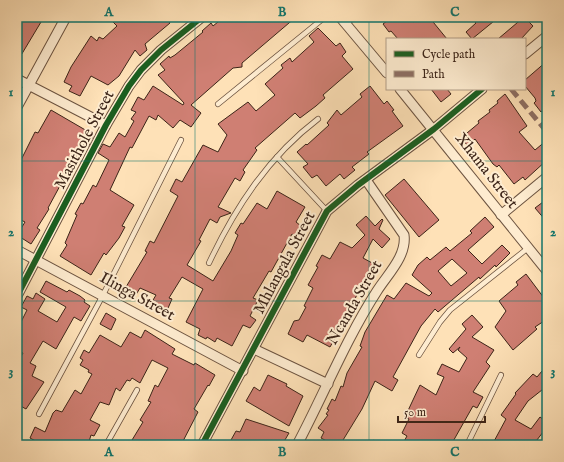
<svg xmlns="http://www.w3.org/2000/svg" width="564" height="462" viewBox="0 0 564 462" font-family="'IM FELL English',serif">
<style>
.building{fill:#cf7f73;stroke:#3c2418;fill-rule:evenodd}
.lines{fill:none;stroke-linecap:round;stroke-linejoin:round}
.service-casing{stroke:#6c5340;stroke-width:6}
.minor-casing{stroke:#6c5340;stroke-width:11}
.service{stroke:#feecd0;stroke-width:4.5}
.minor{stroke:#feecd0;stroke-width:9}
.quiet{stroke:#8d6e63;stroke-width:5;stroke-dasharray:10 5;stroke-linecap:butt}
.cycleway-casing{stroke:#feecd0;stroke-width:8}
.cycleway{stroke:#1b5e20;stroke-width:6}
.grid{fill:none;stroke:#0f766e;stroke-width:1;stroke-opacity:0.55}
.labels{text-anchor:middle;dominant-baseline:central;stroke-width:4;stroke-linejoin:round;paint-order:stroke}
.street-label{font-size:16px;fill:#3c2418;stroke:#feecd0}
.neatline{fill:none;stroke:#0f766e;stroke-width:1.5}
.grid-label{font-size:13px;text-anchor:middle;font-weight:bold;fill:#0f766e}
</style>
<rect width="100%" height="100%" fill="#fee1b7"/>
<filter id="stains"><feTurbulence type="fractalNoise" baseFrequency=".005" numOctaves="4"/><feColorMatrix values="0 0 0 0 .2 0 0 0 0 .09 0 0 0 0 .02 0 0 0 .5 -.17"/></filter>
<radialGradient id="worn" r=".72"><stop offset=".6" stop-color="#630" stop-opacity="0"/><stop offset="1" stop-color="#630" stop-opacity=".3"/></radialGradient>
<g class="building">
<polygon points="17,17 44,17 17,62"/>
<polygon points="108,17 166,17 170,23 145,44 147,50 140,56 135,50 119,76 108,85 91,76 80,96 69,91 72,86 64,82 71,67 91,36 97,41 99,37 103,39 117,26"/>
<polygon points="224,17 296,17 242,63 242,67 233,68 191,105 201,113 191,127 180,120 173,128 158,115 156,120 149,116 132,148 130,147 110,190 134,205 122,226 125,227 119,238 106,255 104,253 91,275 60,256 67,245 65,243 77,215 75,214 81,203 83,204 93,185 96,187 109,160 98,153 103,144 110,147 119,133 125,137 134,121 131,119 136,112 131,110 138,97 144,100 153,86 183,105 184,103 158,75 165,70 160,64 169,56 170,58 175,55 203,32 202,31 211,23 213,26"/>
<polygon points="392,17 410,17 413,22 419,17 429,17 447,39 398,39 391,31 389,32 383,24"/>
<polygon points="471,17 499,17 472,39 466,32 476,23"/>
<polygon points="524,17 533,26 521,39 498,39"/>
<polygon points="318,28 336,46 340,43 346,52 342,56 353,69 323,95 325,98 316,106 300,118 295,113 255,148 257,150 243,170 245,172 240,181 235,178 218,207 231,213 220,217 217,223 210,219 199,240 201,241 187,265 213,281 231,251 238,235 235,233 241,223 243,224 257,203 267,209 277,191 305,207 296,222 301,226 295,236 292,234 271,272 269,271 253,298 258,300 250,316 256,320 250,328 243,325 232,346 217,338 215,342 207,337 206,339 198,335 200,329 186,322 203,289 182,277 169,298 172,299 165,315 149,307 156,295 140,288 134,298 123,292 147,252 145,251 150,241 154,243 178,196 170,191 176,179 182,182 203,145 218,152 227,135 218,124 248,102 256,111 275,95 265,84 283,68 281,65 290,58 292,62 314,42 309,36"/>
<polygon points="547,61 547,108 541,112 534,103 536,101 535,98 525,86 525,80"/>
<polygon points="370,86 384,104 387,101 394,110 392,111 403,126 367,152 369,154 352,167 355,170 344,179 340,174 326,186 317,175 312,178 303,167 308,164 297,152 306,144 307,145 329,125 327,123 337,110 341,115 362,97 360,94"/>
<polygon points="431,89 447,89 451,94 441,102"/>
<polygon points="505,94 527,126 519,132 535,150 547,140 547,160 525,180 523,177 514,184 499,165 497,167 493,164 475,139 468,146 461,138 479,123 478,121 490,112 489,110 498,103 497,101"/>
<polygon points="51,110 94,135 88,147 83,144 68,172 69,172 63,183 62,182 48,208 49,209 37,228 40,230 31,244 17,235 25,222 17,218 17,168 35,132 38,133"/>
<polygon points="404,179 439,220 419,237 385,195"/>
<polygon points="547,199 547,222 535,208"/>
<polygon points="366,216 375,226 382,219 383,220 379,229 390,239 382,248 373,239 363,258 374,264 366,279 370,282 364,292 359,289 350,312 330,347 307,335 303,342 288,334 294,321 299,320 306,307 304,306 313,288 308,285 318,267 316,266 322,255 330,259 340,242 352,248 365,235 356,225"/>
<path d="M 485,217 L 494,227 L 468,250 L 482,264 L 502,245 L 510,253 L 496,267 L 495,265 L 480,279 L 479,277 L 438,312 L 435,309 L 421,326 L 393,377 L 398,380 L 392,391 L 375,381 L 362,409 L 340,445 L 334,445 L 321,438 L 324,432 L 318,428 L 328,415 L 326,414 L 329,410 L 327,409 L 332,399 L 335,401 L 341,386 L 343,387 L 347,373 L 362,347 L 360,346 L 365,332 L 387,295 L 394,299 L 406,283 L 429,296 L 432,293 L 412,275 L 418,265 L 427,257 L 430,260 L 446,247 L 450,251 L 472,233 L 470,231 ZM 452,259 L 467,273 L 451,286 L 438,271 Z"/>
<polygon points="526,274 547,302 547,319 535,327 537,329 513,350 495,327 506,311 499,301 518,285 516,282"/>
<polygon points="46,281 67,292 69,290 80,296 85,300 84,302 90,306 81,321 74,317 56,349 43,341 30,363 36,366 32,376 44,382 26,409 17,404 17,364 23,353 17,350 17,330 27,310 21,307 27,296 33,299 36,293 45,299 38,311 57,322 66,307 40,292"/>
<polygon points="106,313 116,319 111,330 100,324"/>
<polygon points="472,315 483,327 472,337 494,350 486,362 490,366 473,392 483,397 477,408 473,406 451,445 402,445 407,436 402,433 409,419 405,417 420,385 436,395 444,377 437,374 442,364 459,372 467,358 458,350 460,347 453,353 449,349 466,329 462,324"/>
<polygon points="145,330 175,349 172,354 194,365 195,363 215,375 209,386 208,385 194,409 198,412 181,445 129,445 143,422 140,420 151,402 148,401 155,385 158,387 168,368 152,360 140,383 132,378 130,381 127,380 120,391 116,388 109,405 100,402 90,420 100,425 94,436 91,435 88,445 43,445 30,438 35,427 45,432 53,413 56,410 62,412 75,390 81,394 92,374 88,372 89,370 80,365 83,360 80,358 84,350 89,353 100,335 121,347 130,332 141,338"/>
<polygon points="542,371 547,376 547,386 528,401 515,420 531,429 540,417 547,422 547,427 533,445 492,445 506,419 501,415 516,394 515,393 533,374 537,377"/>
<polygon points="268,375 287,384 286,386 303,396 289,426 246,401 254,387 260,391"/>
<polygon points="246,419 289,433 282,445 240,445 231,440 236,431 240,432"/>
</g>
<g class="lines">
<defs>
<g id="service">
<polyline points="346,24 354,17"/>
<polyline points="218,104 325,17"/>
<polyline points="277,157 327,211"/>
<path d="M 209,263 C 235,208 268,157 318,119"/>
<polyline points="419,355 440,322 450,310 528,248"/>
<polyline points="39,414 103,295 181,140"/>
<polyline points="106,445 137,390"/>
<polyline points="373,445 374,443"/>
<polyline points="467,445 501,375"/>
</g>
<g id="minor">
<polyline points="340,17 387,73"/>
<polyline points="525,54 547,36"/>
<polyline points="17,79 106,125"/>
<polyline points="400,89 547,271"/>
<polyline points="17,107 66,17"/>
<polyline points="501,215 547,177"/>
<polyline points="17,250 243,371"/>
<polyline points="17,296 106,125 129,86 141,70 161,50 202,17"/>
<polyline points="254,349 328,384"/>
<polyline points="202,445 327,211 358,185 434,129 482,89"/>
<path d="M 297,445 C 324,394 346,339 377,291 C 387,275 407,256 404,235 L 366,180"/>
</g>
</defs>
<use href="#service" class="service-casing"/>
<use href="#minor" class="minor-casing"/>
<use href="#service" class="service"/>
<use href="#minor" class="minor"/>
<polyline class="quiet" points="511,89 547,132"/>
<defs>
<g id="cycleway">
<polyline points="17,296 106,125 129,86 141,70 161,50 202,17"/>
<polyline points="202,445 327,211 358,185 434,129 482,89"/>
</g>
</defs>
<use href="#cycleway" class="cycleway-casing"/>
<use href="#cycleway" class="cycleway"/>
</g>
<path class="grid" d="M 195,17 L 195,445M 369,17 L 369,445M 17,161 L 547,161M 17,301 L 547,301"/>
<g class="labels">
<g class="street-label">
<text transform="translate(85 140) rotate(-62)">Masithole Street</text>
<text transform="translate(486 171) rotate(52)">Xhama Street</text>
<text transform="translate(285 263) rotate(-62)">Mhlangala Street</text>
<text transform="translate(137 297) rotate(29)">Ilinga Street</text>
<text transform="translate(355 303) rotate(-60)">Ncanda Street</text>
</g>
</g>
<rect width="564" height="462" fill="none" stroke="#fee1b7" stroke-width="44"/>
<rect x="386" y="38" width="140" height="52" fill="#feecd0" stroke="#b09c86"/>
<rect x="394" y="51" width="20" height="6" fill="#1b5e20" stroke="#b09c86"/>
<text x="422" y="58" font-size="12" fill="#3c2418">Cycle path</text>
<rect x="394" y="71" width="20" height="6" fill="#8d6e63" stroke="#b09c86"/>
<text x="422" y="78" font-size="12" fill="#3c2418">Path</text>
<path d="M398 416v6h87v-6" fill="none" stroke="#3c2418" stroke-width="2"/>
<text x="404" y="416" font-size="12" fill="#3c2418" stroke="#feecd0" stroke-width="3" paint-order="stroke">50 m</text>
<rect x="22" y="22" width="520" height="418" class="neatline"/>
<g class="grid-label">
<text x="109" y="16">A</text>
<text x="282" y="16">B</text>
<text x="455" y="16">C</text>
<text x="11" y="96">1</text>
<text x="553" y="96">1</text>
<text x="11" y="236">2</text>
<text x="553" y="236">2</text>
<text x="11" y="375">3</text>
<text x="553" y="375">3</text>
<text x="109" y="456">A</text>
<text x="282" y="456">B</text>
<text x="455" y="456">C</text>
</g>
<rect width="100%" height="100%" filter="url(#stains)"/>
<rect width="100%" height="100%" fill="url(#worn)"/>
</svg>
